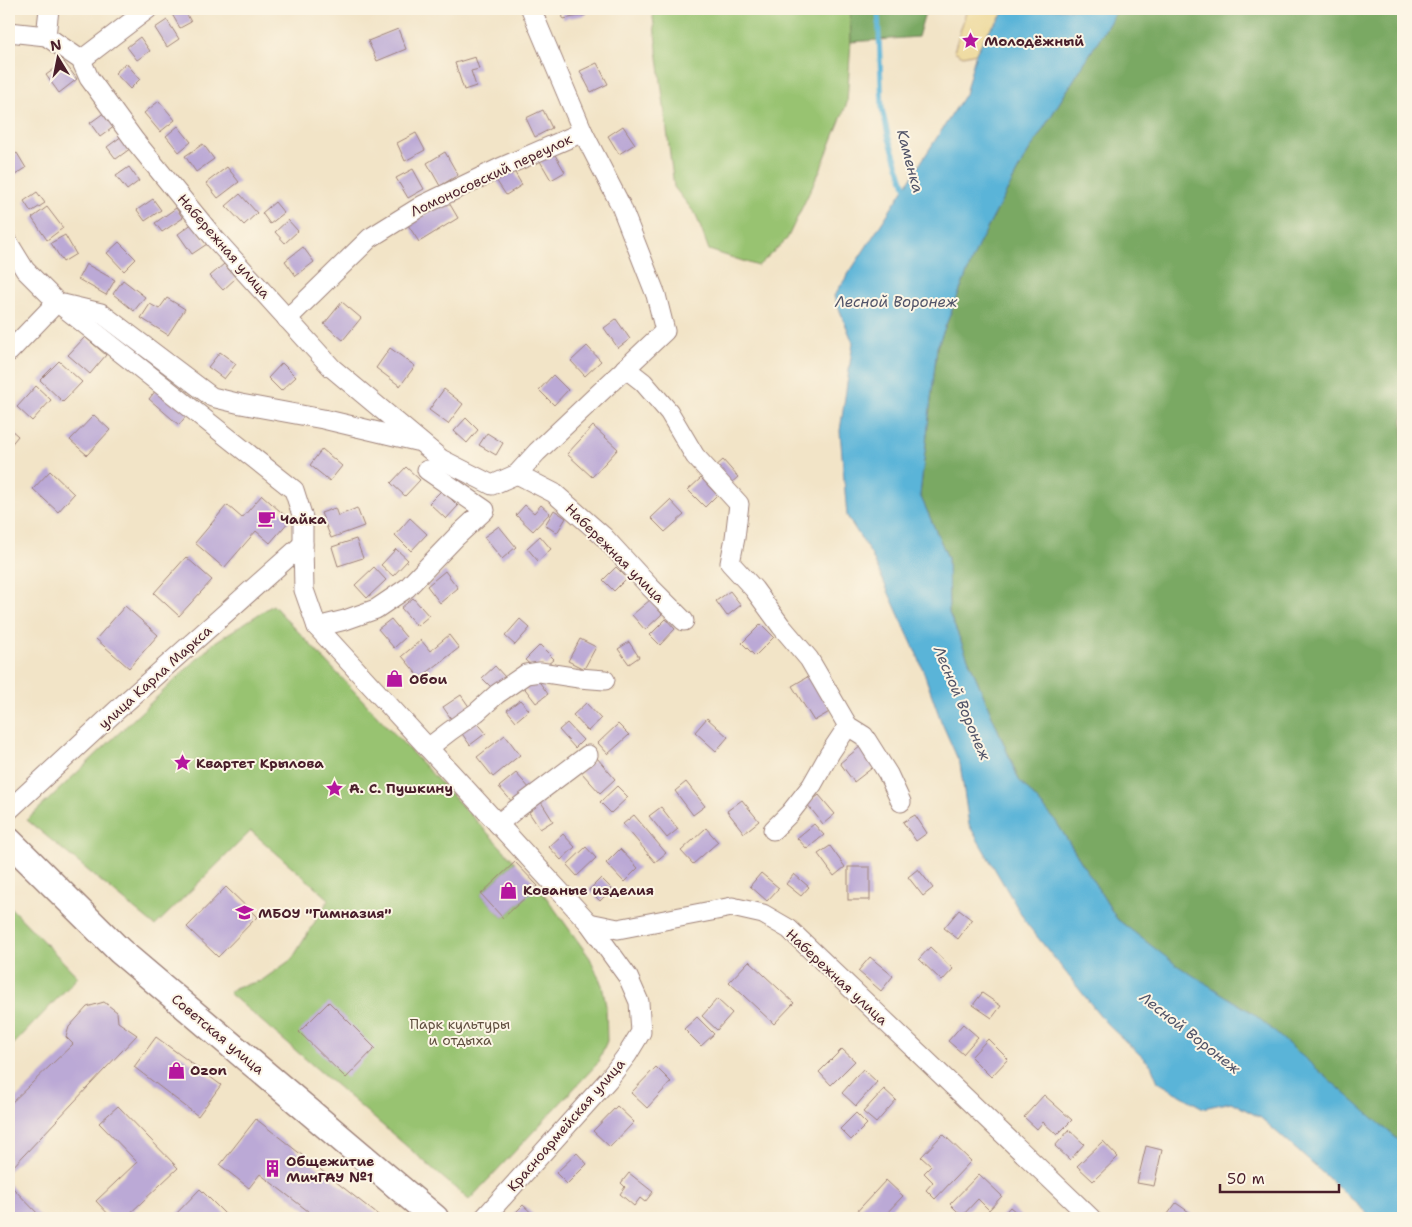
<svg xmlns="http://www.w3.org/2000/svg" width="1412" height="1227" viewBox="0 0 1412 1227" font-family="'Shantell Sans',sans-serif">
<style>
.green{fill:#98c371;stroke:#71714e}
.forest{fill:#7aa963;stroke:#626447}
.sand{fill:#eeda9e;stroke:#9c7c64}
.water{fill:#5ab4d8;stroke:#526a82}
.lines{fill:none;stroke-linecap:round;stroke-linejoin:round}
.stream{stroke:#5ab4d8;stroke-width:5}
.building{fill:#bba9d6}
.street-casing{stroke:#9e8279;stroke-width:21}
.secondary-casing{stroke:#9e8279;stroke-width:29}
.street{stroke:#fff;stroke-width:19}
.secondary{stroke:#fff;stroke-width:26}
.labels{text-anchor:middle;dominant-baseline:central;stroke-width:4;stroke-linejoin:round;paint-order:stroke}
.poi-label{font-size:14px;font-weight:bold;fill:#4a1f2b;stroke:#fcf5e5;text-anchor:start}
.street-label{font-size:14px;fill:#4a1f2b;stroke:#fcf5e5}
.park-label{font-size:14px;fill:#615040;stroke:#fcf5e5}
.water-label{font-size:15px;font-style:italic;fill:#505368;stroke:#fcf5e5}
</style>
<rect width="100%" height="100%" fill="#fcf5e5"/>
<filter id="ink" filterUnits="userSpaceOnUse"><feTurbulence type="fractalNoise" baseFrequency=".02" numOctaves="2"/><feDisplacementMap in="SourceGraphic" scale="10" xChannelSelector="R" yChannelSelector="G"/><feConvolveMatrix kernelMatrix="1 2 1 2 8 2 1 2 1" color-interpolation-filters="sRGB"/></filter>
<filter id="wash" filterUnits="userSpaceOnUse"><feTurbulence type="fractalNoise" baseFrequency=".0096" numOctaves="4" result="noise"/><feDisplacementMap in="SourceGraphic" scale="20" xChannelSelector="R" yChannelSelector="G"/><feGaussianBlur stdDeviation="1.12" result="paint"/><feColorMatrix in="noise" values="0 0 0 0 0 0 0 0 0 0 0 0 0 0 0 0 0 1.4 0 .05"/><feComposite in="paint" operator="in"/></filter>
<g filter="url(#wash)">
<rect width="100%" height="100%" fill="#f2e4c7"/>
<g class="green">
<polygon points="652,9 853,9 847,103 821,168 787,239 758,266 709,250 696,215 674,187"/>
<polygon points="273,605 515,862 481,894 503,918 538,886 590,958 602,985 606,1006 607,1041 597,1064 469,1200 229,993 236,987 261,981 292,959 329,899 251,831 155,926 27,820 215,642"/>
<polygon points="9,906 78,977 9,1049"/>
</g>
<g class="forest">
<polygon points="850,9 926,9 918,37 851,42"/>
<polygon points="1118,9 1403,9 1403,1145 1117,919 1055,820 1019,780 949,613 948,558 920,495 937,347 978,246 1023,161"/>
</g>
<polygon class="sand" points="967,9 1007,9 988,32 976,53 963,56 954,51"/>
<polygon class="water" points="1007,9 1118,9 1023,161 978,246 937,347 920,495 948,558 949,613 1019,780 1055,820 1117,919 1175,964 1254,1014 1403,1144 1403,1218 1373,1218 1261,1118 1231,1102 1203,1108 1158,1082 1151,1065 1107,1024 1027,924 969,825 960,764 941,721 919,659 871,554 847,516 840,431 853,343 834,296 887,215 965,94 976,53 988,32"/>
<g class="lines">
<polyline class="stream" points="878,9 882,109 889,139 907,192"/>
</g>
<g id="blocks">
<g class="building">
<polygon points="169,9 184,9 191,22 180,28"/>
<polygon points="562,9 585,9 586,15 563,19"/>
<polygon points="167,20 179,39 167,47 155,28"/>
<polygon points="398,29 406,49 377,61 368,41"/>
<polygon points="140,37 150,51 137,60 127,47"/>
<polygon points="475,57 479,69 471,71 476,86 464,90 455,63"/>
<polygon points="64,62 77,79 59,93 46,75"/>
<polygon points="126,63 140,79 130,89 115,73"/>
<polygon points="597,63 608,84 591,92 580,71"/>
<polygon points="159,101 175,120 160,132 144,113"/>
<polygon points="543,110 552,128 535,137 526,118"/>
<polygon points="105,112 115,126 100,137 90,123"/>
<polygon points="178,126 191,142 179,152 166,136"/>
<polygon points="623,126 635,144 619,154 608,136"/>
<polygon points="416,133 425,150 405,161 397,143"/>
<polygon points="122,136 131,148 116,159 107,147"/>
<polygon points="203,144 214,159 196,172 185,156"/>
<polygon points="551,148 565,172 551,180 537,156"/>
<polygon points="445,152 458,175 440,186 427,163"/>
<polygon points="17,153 26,168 12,177 9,172 9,158"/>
<polygon points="511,166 522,185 506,195 494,177"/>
<polygon points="129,167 139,181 127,190 116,176"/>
<polygon points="227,167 239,182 218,198 206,183"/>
<polygon points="413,169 424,189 408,198 396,178"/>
<polygon points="37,192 45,203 31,212 24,201"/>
<polygon points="240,194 257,213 244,225 226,206"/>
<polygon points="153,199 161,210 145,221 137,210"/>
<polygon points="448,201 458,218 419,242 408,225"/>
<polygon points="275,202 284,213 270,224 262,213"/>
<polygon points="47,207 63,228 47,240 32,218"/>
<polygon points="176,208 183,218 162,232 155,223"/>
<polygon points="288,220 298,231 285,243 275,232"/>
<polygon points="193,223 207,244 192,254 178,234"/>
<polygon points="65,235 76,254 63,262 51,243"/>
<polygon points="119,242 136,259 124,271 107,253"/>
<polygon points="303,247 314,262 296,276 285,261"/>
<polygon points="86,264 115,280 106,295 78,279"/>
<polygon points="224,264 236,278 223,290 210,276"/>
<polygon points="123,280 145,297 134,311 113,294"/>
<polygon points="167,298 185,309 168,335 141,318 150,304 159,309"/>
<polygon points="342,302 361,318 343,340 324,324"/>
<polygon points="616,319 630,339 618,348 604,328"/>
<polygon points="85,337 106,355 90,374 68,355"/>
<polygon points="587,346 601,361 585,376 571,361"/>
<polygon points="390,348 415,366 400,386 376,368"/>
<polygon points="220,352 236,364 224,379 208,367"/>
<polygon points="59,361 82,382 63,402 40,380"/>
<polygon points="282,363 296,377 281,391 268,378"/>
<polygon points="553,375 568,390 554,405 539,390"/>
<polygon points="160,385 190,411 179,425 149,399"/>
<polygon points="36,386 51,400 32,421 17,407"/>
<polygon points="444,389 463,404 448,424 429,410"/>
<polygon points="94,415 110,430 87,455 70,440"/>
<polygon points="466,418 478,430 467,443 454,431"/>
<polygon points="593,426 618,449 592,477 567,454"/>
<polygon points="9,428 18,436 9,447"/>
<polygon points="487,433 503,443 496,455 479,445"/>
<polygon points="322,449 342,466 330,481 310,465"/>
<polygon points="723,460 738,477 730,484 715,467"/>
<polygon points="406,467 420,480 405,496 391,483"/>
<polygon points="50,471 74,494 58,512 33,489"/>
<polygon points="701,478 717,495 705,507 688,490"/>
<polygon points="442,490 458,506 446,519 429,503"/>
<polygon points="262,495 290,520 270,543 256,531 224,568 195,543 227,505 242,518"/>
<polygon points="670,500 684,515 665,532 651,518"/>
<polygon points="525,505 534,513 541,505 550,513 533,531 516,515"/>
<polygon points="335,508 338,516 357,508 364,526 331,538 321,513"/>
<polygon points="554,510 566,518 557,533 545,525"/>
<polygon points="410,518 427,534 411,551 395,535"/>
<polygon points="499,526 516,547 502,559 484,537"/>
<polygon points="540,536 551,549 538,561 527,548"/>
<polygon points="356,539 363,558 338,566 332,547"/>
<polygon points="396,549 408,560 393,576 381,565"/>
<polygon points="186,557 212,580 179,616 154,593"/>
<polygon points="374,567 386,580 367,598 355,585"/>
<polygon points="616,567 627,578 614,591 603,580"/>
<polygon points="445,571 458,588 440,603 427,586"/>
<polygon points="730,591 741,605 727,616 716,601"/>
<polygon points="413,598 429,616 417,626 401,608"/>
<polygon points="650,600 662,614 645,630 632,615"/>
<polygon points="125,606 158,635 129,668 96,639"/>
<polygon points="391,619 406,637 394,648 378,629"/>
<polygon points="520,619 530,628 515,645 505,636"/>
<polygon points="666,619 675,629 660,645 650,635"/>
<polygon points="761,624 774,637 755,656 742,643"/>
<polygon points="449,635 459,648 420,678 402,656 421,640 430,651"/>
<polygon points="580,639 596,647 584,669 568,661"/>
<polygon points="629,642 639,657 629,664 618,649"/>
<polygon points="540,645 554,659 546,666 542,662 535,669 525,660"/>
<polygon points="495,666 505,677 493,689 482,678"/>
<polygon points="535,676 548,694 536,703 522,685"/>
<polygon points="809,676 831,711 814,721 792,686"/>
<polygon points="461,695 472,711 454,723 443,707"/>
<polygon points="520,700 529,710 516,721 507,710"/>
<polygon points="586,703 601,719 588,731 573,715"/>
<polygon points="707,718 728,737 716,751 695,732"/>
<polygon points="475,720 486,733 470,745 460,731"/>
<polygon points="567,723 583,740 575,748 559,730"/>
<polygon points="618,724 629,735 608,754 598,743"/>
<polygon points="505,735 520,755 493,777 477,757"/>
<polygon points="861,746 876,765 854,782 840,763"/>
<polygon points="597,758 615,779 600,793 581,772"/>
<polygon points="516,773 531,790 514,804 499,787"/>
<polygon points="686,782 705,806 693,815 675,791"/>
<polygon points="617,786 628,797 611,813 600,802"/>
<polygon points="819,795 835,814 823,824 807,804"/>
<polygon points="742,800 759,821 744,833 727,811"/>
<polygon points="541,802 553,821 540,829 528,811"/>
<polygon points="661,807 678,829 667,838 649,816"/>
<polygon points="634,815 666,853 655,862 623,824"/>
<polygon points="915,815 927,833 916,841 903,822"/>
<polygon points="814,824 824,835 807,849 797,838"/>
<polygon points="706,828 718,842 693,864 681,851"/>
<polygon points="563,834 575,847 561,860 549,847"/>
<polygon points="830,846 845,867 834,876 818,854"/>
<polygon points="586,847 596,858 577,876 567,865"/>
<polygon points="620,849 638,868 624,882 606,863"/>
<polygon points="515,862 538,886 503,918 481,894"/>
<rect x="848" y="867" width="22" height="33"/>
<polygon points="918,869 933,888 923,896 908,877"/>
<polygon points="761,873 779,888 767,901 750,886"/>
<polygon points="794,874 809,887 801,896 786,884"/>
<polygon points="601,878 612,889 600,901 589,890"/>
<polygon points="226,887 257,917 218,957 187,927"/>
<polygon points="959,910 972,920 958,939 944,928"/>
<polygon points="930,947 953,969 942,981 919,959"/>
<polygon points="870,957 893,976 881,991 858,971"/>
<polygon points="749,961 794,1003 774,1024 729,982"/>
<polygon points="982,993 1001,1006 992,1018 973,1005"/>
<polygon points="717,999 732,1013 717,1030 702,1016"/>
<polygon points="104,1002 117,1012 118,1022 137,1035 9,1171 9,1105 73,1044 66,1037 69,1027 87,1007"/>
<polygon points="329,1002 375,1048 346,1078 299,1032"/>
<polygon points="697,1017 714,1034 701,1046 684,1029"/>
<polygon points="963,1024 978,1037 963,1054 948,1041"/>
<polygon points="156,1037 221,1085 198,1116 134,1067"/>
<polygon points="988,1039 1008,1059 991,1077 971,1057"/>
<polygon points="842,1049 855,1061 831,1085 819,1072"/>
<polygon points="656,1067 671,1082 647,1108 631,1093"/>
<polygon points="863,1069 877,1082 856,1106 842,1093"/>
<polygon points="884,1089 896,1100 876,1123 863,1112"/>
<polygon points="1044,1095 1072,1120 1057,1135 1043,1122 1037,1129 1024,1117"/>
<polygon points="118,1106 178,1168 125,1218 112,1218 96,1201 137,1162 99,1123"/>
<polygon points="617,1106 634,1122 610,1147 593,1131"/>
<polygon points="856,1113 867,1124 851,1140 840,1129"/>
<polygon points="256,1119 382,1218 317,1218 260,1174 249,1188 220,1165"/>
<polygon points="1069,1130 1084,1144 1070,1160 1055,1146"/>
<polygon points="943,1134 971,1161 935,1199 926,1190 933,1182 924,1173 931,1166 921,1157"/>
<polygon points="1103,1141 1118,1157 1093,1181 1077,1166"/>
<polygon points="1146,1146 1162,1150 1154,1186 1137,1183"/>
<polygon points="577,1153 587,1164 567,1184 556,1173"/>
<polygon points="629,1173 653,1192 645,1202 640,1198 634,1206 620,1194 625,1187 621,1183"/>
<polygon points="979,1174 1002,1196 989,1210 978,1199 962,1216 950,1204"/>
<polygon points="886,1180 903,1196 882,1218 851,1218"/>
<polygon points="9,1184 42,1218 9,1218"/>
<polygon points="200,1189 228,1217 227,1218 172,1218"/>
<polygon points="1176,1203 1192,1214 1188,1218 1165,1218"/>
<polygon points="523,1205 537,1218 510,1218"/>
<polygon points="1010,1207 1023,1218 1000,1218"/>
</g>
</g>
</g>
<g filter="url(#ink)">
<use href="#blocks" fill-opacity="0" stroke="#9e8279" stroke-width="1"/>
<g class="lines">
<defs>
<g id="street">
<polyline points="9,32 46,36 81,60 89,78 135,141 215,239 332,368 441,459 492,485 517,474 537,452 665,331 656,295 621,206 583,132 531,9"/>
<polyline points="46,36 49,9"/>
<polyline points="81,60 148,9"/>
<polyline points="9,244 25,270 57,302 294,490 303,518 303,544 304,590 317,627 589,923 628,977 639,1002 641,1032 627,1055 608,1080 484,1218"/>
<polyline points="63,304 101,313 212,397 241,404 323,419 416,441"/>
<polyline points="287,319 370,238 423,205 500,168 583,132"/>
<polyline points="9,352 57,302"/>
<polyline points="625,368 643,382 669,412 695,456 739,504 735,538 730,563 754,589 781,626 809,659 848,726 864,736 888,774 901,802"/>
<polyline points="517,474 554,493 604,537 650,587 684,621"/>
<polyline points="317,627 345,620 376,609 407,588 457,536 485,510 427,470"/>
<polyline points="428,748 450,731 477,712 497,694 526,674 540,672 579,678 605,680"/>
<polyline points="9,810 117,710 303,544"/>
<polyline points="498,824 515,810 588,755"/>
<polyline points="773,830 790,813 812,785 830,753 848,726"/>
<polyline points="589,923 618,929 732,907 763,914 789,929 1091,1218"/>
</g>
<polyline id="secondary" points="9,841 120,951 435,1218"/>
</defs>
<use href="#street" class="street-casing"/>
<use href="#secondary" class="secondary-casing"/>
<use href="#street" class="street"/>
<use href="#secondary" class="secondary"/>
</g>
</g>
<defs>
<symbol id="sight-bare" viewBox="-9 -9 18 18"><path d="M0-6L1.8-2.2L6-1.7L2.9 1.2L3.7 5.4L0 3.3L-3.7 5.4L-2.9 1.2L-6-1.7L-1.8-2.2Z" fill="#b5179e" stroke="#fcf5e5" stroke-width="2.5" paint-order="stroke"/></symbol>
<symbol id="cafe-bare" viewBox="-9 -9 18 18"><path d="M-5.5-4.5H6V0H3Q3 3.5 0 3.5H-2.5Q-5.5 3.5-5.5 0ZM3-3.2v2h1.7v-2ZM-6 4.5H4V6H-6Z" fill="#b5179e" stroke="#fcf5e5" stroke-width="2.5" paint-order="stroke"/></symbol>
<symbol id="shop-bare" viewBox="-9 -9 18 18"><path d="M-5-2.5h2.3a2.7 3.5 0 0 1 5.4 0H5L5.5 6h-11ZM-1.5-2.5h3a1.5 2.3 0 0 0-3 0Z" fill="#b5179e" stroke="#fcf5e5" stroke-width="2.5" paint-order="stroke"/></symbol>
<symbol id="school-bare" viewBox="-9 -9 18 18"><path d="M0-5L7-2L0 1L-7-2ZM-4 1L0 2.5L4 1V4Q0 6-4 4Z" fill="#b5179e" stroke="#fcf5e5" stroke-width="2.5" paint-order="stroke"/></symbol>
<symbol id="building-bare" viewBox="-9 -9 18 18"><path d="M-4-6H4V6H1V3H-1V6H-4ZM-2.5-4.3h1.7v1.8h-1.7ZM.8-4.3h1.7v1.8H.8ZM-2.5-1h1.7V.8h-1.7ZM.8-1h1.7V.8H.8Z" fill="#b5179e" stroke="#fcf5e5" stroke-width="2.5" paint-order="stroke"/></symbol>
</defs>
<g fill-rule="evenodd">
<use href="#sight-bare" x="958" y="28" width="25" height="25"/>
<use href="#cafe-bare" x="254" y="506" width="25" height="25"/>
<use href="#shop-bare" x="382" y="666" width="25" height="25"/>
<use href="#sight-bare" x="170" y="750" width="25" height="25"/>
<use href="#sight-bare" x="322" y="776" width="25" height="25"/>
<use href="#shop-bare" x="496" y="878" width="25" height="25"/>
<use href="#school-bare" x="232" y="900" width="25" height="25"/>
<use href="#shop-bare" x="164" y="1058" width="25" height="25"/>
<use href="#building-bare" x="260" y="1156" width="25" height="25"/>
</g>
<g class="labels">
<g class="poi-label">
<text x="984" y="41">Молодёжный</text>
<text x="280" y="519">Чайка</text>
<text x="409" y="679">Обои</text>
<text x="196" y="763">Квартет Крылова</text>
<text x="349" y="788">А. С. Пушкину</text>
<text x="523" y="890">Кованые изделия</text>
<text x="258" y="913">МБОУ "Гимназия"</text>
<text x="190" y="1070">Ozon</text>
<text x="286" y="1161">Общежитие<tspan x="286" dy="16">МичГАУ №1</tspan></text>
</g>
<g class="street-label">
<text transform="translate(491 175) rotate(-25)">Ломоносовский переулок</text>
<text transform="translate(224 246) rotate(49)">Набережная улица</text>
<text transform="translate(615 553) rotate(45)">Набережная улица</text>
<text transform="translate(155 677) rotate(-42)">улица Карла Маркса</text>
<text transform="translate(837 977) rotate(43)">Набережная улица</text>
<text transform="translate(218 1034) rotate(40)">Советская улица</text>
<text transform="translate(566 1125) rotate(-49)">Красноармейская улица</text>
</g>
<g class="park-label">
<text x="460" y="1024">Парк культуры<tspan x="460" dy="16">и отдыха</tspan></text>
</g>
<g class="water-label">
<text transform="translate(910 161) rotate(75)">Каменка</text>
<text x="896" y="302">Лесной Воронеж</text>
<text transform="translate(962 703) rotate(67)">Лесной Воронеж</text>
<text transform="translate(1190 1033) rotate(38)">Лесной Воронеж</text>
</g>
</g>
<rect width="1412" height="1227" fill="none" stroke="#fcf5e5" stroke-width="30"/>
<g transform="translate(58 58) rotate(350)" stroke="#fcf5e5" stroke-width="4" paint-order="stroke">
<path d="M0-4L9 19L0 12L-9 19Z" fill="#4a1f2b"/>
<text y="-8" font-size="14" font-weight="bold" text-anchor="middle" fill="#4a1f2b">N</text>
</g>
<path d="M1220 1184v8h119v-8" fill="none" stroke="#4a1f2b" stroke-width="2.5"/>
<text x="1227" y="1184" font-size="15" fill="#4a1f2b" stroke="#fcf5e5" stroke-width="4" paint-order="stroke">50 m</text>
</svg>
